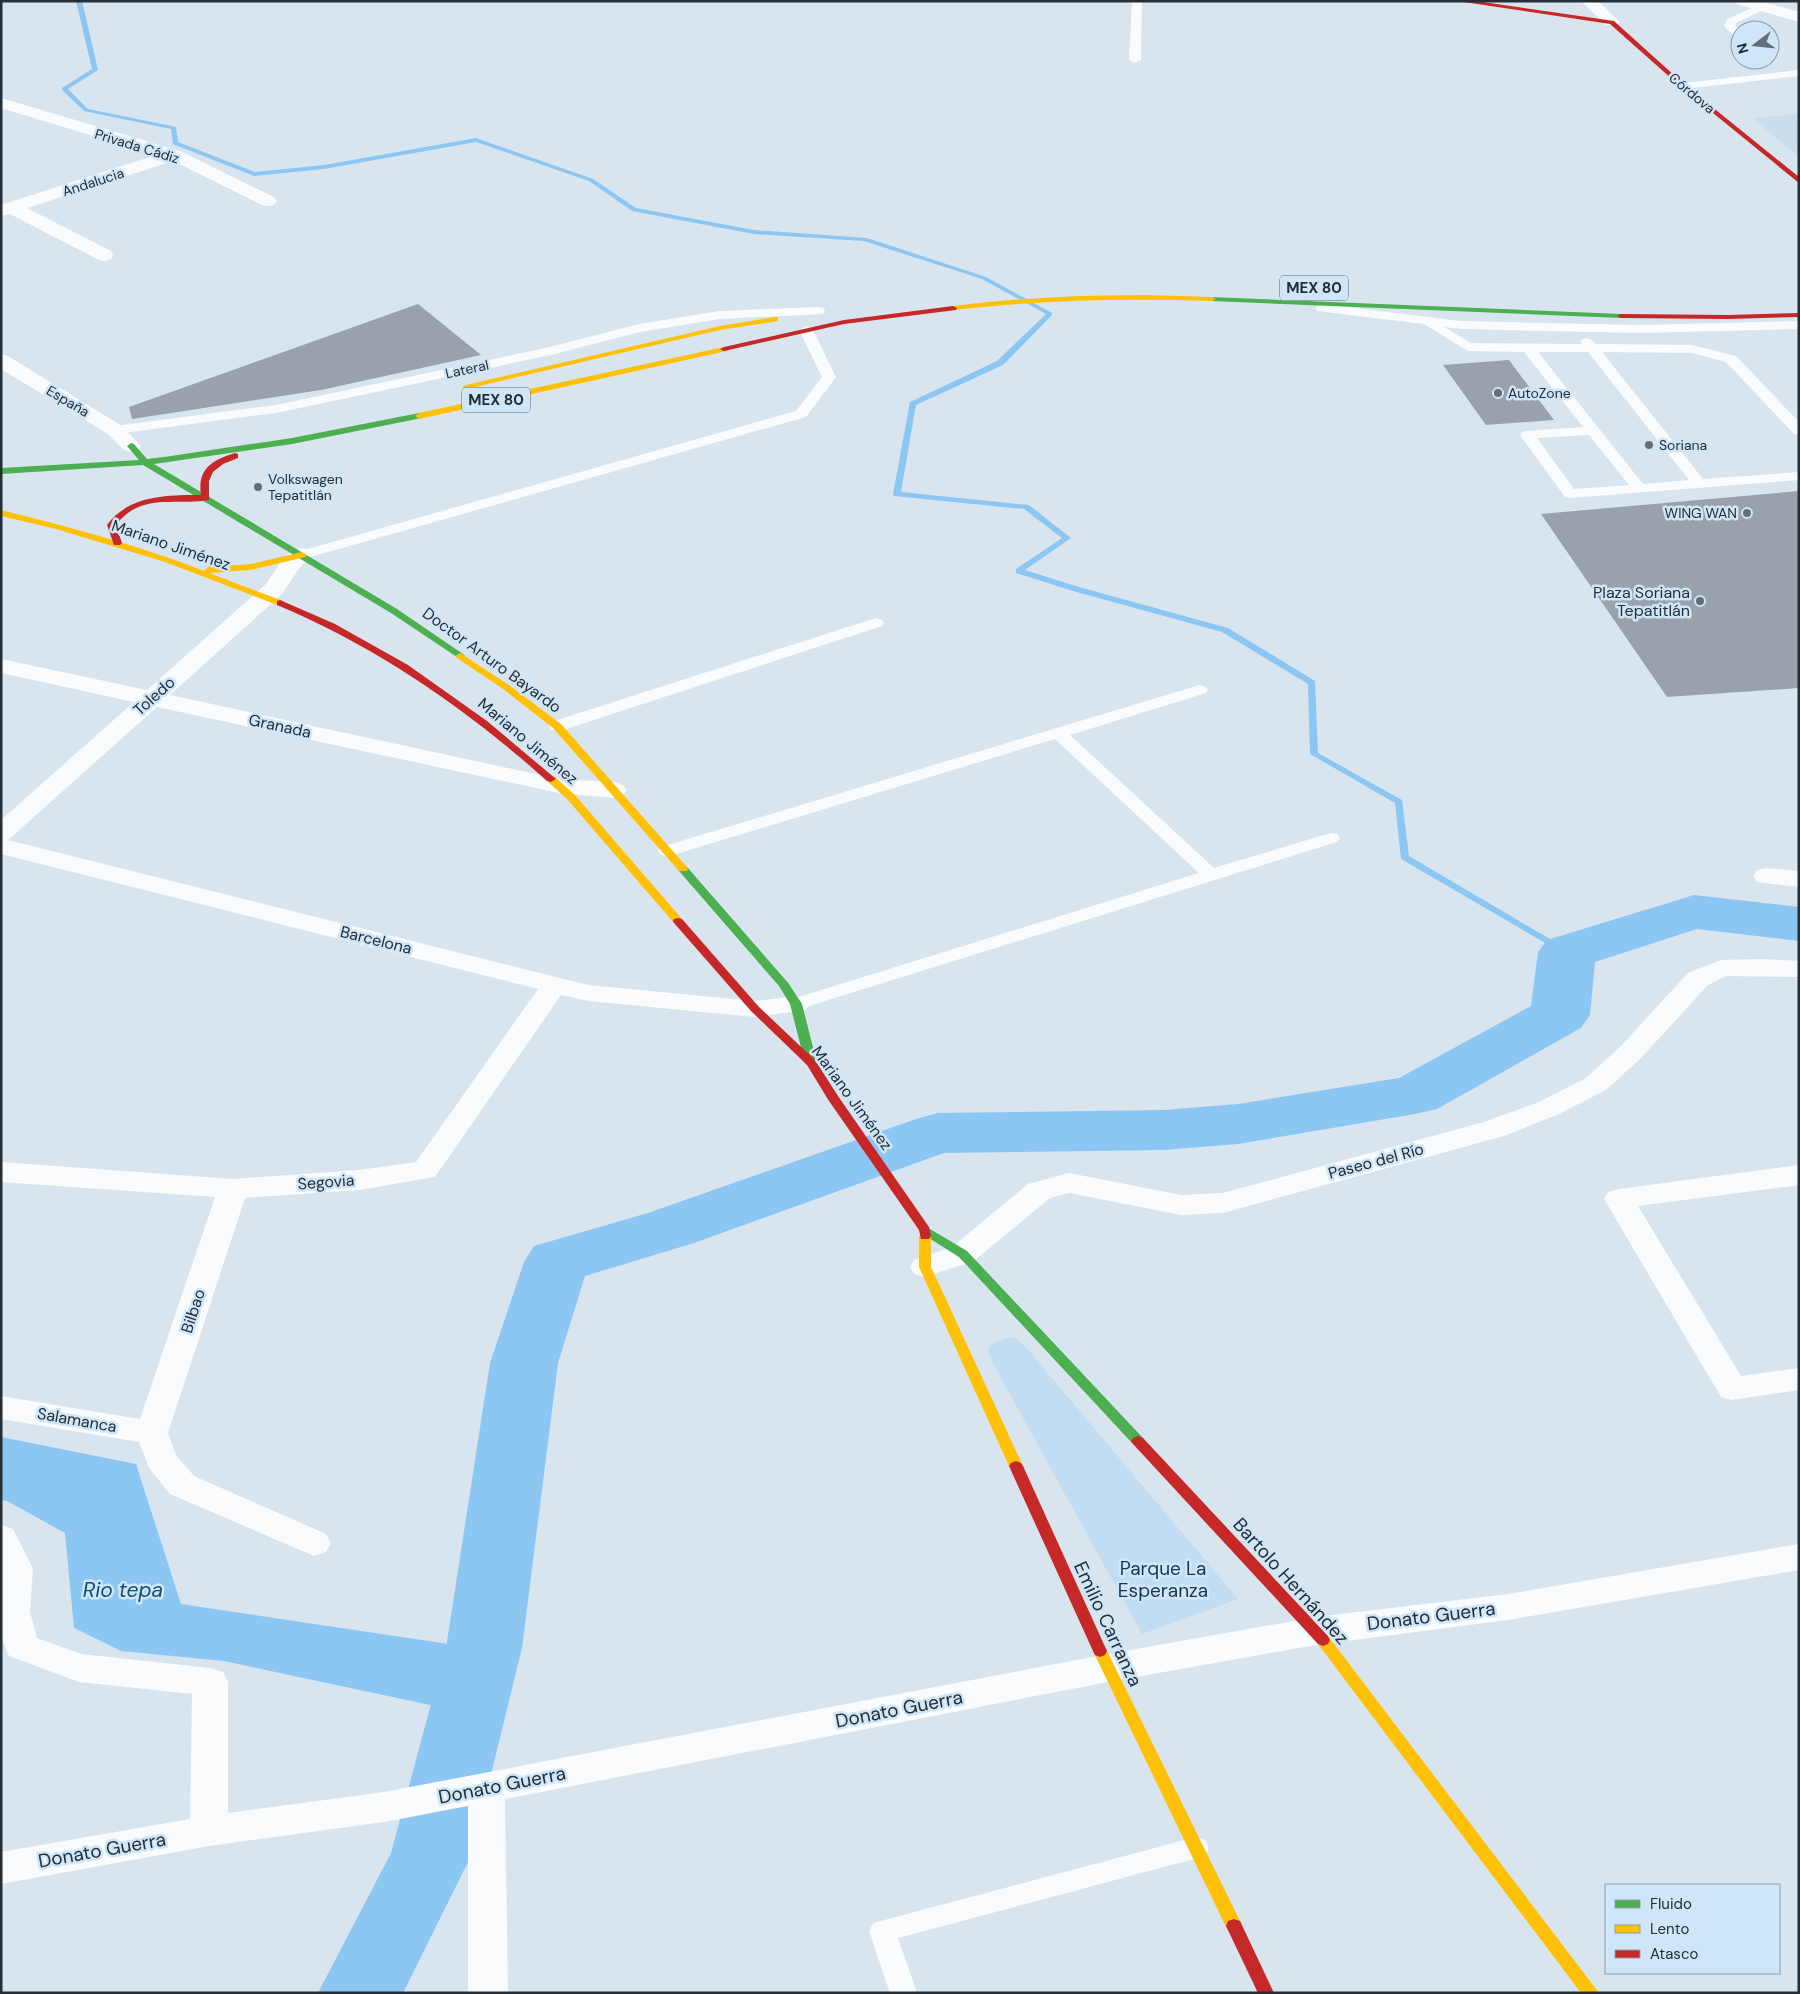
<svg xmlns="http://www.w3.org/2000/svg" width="1800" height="1994" viewBox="0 0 1800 1994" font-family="'DM Sans',sans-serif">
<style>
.built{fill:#c8ddee}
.green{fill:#c1ddf3}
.water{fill:#8cc6f2}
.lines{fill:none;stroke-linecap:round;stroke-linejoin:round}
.stream{fill:#8cc6f2;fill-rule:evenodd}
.river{fill:#8cc6f2;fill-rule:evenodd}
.building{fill:#99a2aa}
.lane{fill:#f9fbfd;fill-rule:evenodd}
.street{fill:#f9fbfd;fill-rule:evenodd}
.fast{fill:#4caf50;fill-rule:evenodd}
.slow{fill:#ffc107;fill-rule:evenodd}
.jam{fill:#c62828;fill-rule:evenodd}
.poi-dot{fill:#646e76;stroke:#cfe6f8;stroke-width:2}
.labels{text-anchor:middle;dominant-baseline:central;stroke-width:5;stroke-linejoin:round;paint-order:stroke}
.far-street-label{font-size:14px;fill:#252e35;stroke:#cfe6f8}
.far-poi-label{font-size:14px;fill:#252e35;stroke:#cfe6f8;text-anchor:start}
.shield{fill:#cfe6f8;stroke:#586570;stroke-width:1}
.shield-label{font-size:15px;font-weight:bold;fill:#252e35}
.street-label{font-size:16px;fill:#252e35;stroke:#cfe6f8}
.poi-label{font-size:16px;fill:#252e35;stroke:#cfe6f8;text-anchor:end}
.near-park-label{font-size:19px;fill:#15364e;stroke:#cfe6f8}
.near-street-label{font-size:19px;fill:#252e35;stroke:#cfe6f8}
.near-water-label{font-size:21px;font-style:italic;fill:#144e75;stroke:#cfe6f8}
</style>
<rect width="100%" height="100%" fill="#d8e5ef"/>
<polygon class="built" points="1799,114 1799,157 1753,118"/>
<polygon class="green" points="1007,1338 1015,1338 1024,1345 1238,1599 1142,1634 991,1360 988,1351 990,1345"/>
<polygon class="water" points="1,1437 136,1464 181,1604 462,1646 435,1706 224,1661 121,1651 74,1628 65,1533 7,1501 1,1500"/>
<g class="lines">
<polygon class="stream" points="76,1 82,1 98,70 68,89 88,109 176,127 178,142 255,172 324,165 476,138 593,179 636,208 754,230 867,238 986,277 1052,313 1052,315 1003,365 916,405 901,492 1029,505 1071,538 1025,570 1079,587 1228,628 1315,681 1318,753 1402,800 1409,856 1572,952 1567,955 1564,954 1401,859 1395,803 1310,754 1308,684 1222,632 1073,591 1016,573 1016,569 1062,538 1024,509 894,496 893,494 910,402 997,361 1046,314 982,279 864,241 754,234 632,211 589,181 476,142 324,169 254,176 173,144 171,129 84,111 62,90 62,88 92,69"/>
<polygon class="river" points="1694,895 1799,907 1799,941 1697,929 1595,962 1590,1015 1581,1028 1437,1109 1415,1114 1238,1144 1164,1150 944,1153 694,1243 585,1276 558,1363 522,1648 471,1856 403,1993 318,1993 391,1853 446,1648 490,1363 524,1262 534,1246 648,1213 916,1119 938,1113 1164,1110 1238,1104 1399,1078 1531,1006 1538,952 1547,940"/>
</g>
<g class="building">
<polygon points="418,304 481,355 321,390 132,419 129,407"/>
<polygon points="1509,360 1554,420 1486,425 1443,365"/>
<polygon points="1799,491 1799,688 1667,697 1541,514"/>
</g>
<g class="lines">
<g class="lane">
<polygon points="1132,1 1142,1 1141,60 1135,63 1129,60"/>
<polygon points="1761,4 1765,5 1766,7 1765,9 1736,23 1735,25 1740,30 1740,39 1736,38 1724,26 1727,19"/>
<polygon points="1799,70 1799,76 1683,89 1677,86 1683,83"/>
<path d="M 1322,304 L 1461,321 L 1640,325 L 1799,321 L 1799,329 L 1640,333 L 1461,329 L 1444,327 L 1471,343 L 1582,344 L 1580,342 L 1582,339 C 1589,337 1591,339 1596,344 L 1692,345 L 1736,356 L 1799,422 L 1799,435 L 1794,434 L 1726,362 L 1692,353 L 1602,352 L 1703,479 L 1799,472 L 1799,480 L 1570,498 L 1565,497 L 1520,435 L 1522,432 L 1527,431 L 1583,427 L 1524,352 L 1468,351 L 1424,324 L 1317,311 L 1315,308 ZM 1538,352 L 1588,352 L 1689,480 L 1643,484 ZM 1589,435 L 1629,485 L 1574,489 L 1537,438 Z"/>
<polygon points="818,307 823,308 825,311 823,314 720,319 640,332 551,355 276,413 115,434 110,433 108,430 110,427 115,426 276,405 550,347 639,324 720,311"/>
<polygon points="806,326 813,330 836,377 806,417 307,558 297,558 294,555 297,552 796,411 822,377 799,330"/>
<polygon points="876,618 882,620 884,623 882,626 563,730 551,730 549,726 551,722"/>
<polygon points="1200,685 1206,687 1208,690 1206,693 1070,735 1214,868 1331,833 1337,834 1340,838 1337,842 796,1010 789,1008 787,1004 789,1000 1199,873 1055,739 673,855 667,856 661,855 658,851 661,847"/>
<polygon points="1196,1837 1205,1840 1209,1848 1205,1856 898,1938 917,1993 890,1993 869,1931 873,1923"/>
</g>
<g class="street">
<polygon points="1581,1 1598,1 1620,22 1618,25 1606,25"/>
<polygon points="1734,1 1760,1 1799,12 1799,22 1737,4"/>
<polygon points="1,98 180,151 274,197 277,201 274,205 268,206 262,205 173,161 27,208 111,251 113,255 111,259 104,261 97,259 10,214 1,216 1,205 156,155 1,108"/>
<polygon points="1,354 8,356 122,426 141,446 138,450 131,452 124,450 108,434 1,369"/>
<polygon points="302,548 310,550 313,555 300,567 282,594 170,695 559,779 614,782 623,785 627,790 623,795 614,798 559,793 157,707 8,840 588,985 755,1001 796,996 806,998 810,1004 806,1010 755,1017 588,1001 561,995 435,1177 359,1190 245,1198 168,1433 176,1455 194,1476 326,1534 331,1543 326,1552 314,1556 170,1494 149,1468 139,1442 1,1419 1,1396 140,1419 215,1197 1,1182 1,1162 233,1179 359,1170 416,1162 538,989 1,854 1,820 134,702 1,673 1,659 147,690 266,584 284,557 294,550"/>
<polygon points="1766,868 1799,871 1799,887 1757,882 1753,876 1757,870"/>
<polygon points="1762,959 1799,961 1799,977 1726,976 1708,985 1640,1059 1606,1090 1559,1114 1504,1136 1223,1213 1181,1215 1069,1193 1050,1198 974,1261 925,1277 914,1274 910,1267 914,1260 952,1247 1028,1184 1069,1173 1181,1195 1223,1193 1484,1122 1539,1102 1586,1078 1620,1047 1688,973 1721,960"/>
<polygon points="1799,1165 1799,1185 1638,1206 1741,1376 1799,1368 1799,1390 1732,1400 1721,1397 1604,1199 1608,1192 1619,1189"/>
<polygon points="1,1525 13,1529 33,1569 30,1612 37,1638 81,1654 210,1668 223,1672 228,1682 228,1813 384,1792 1108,1654 1316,1617 1508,1594 1799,1544 1799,1570 1508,1620 1316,1645 1108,1682 505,1799 508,1993 468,1993 468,1806 384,1822 209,1846 1,1884 1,1852 190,1819 192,1694 79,1682 9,1656 1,1637"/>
</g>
<g class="fast">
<polygon points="1209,297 1621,314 1625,316 1621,318 1212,301 1209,301"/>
<polygon points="419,413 422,414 422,418 292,444 154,464 397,609 463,654 465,656 460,659 391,613 143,465 1,474 1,468 139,460 127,446 131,443 134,444 147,459 164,457 292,438"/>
<polygon points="683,866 687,867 789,984 802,1004 817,1063 815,1066 811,1067 805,1063 790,1004 779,986 679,871 678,869"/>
<polygon points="925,1226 967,1251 1143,1438 1145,1441 1143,1444 1138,1446 1133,1444 959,1257 921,1233 919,1230 921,1227"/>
</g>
<g class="slow">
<path d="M 1147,295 L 1212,297 L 1216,299 L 1212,301 C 1125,298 1039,300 953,310 L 949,308 L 953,306 C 1018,298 1082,295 1147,295 Z"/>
<polygon points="775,317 778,317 778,321 720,330 466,389 462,387 466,385 720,326"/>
<polygon points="724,347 728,349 727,351 419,419 415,416 419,413"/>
<path d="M 1,510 C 70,527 138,545 204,571 L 208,567 L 251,564 L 302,552 L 307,555 L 305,557 L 251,570 L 209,573 L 283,601 L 283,605 L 280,606 L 165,562 L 56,529 L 1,516 Z"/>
<polygon points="460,653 509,685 561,724 687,867 688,869 687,871 679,871 553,728 503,689 457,658 455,656"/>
<polygon points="551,776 555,777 575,795 682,919 683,921 682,923 674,923 567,799 547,781 546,779"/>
<polygon points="925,1232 929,1233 931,1236 931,1267 1023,1466 1021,1469 1016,1471 1011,1469 1009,1466 919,1267 919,1236 921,1233"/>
<polygon points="1323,1634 1328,1636 1599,1993 1581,1993 1318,1644 1316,1640 1318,1636"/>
<polygon points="1100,1645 1105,1647 1107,1651 1240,1921 1242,1926 1240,1931 1234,1933 1228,1931 1093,1651 1095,1647"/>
</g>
<g class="jam">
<polygon points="1457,1 1476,1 1614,21 1685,85 1799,177 1799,183 1681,87 1610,24"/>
<polygon points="953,306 957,308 956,310 844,324 724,351 720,349 724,347 844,320"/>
<polygon points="1799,313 1799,317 1728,319 1621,318 1617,316 1621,314 1728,315"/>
<path d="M 235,453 L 238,454 L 238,458 L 223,464 L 213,472 L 209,481 L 209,500 C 175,506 141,492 116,525 L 122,543 L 120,545 L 114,545 L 107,525 C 129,495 167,495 201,495 C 197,469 212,460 235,453 Z"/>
<path d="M 280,600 L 335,624 L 408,665 L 487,721 L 556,779 L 551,782 L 547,781 C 467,709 377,647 277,605 L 277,601 Z"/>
<polygon points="678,918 682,919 759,1007 815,1060 838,1096 929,1227 931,1236 929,1239 921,1239 919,1230 829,1101 807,1065 751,1011 674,923 673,921 674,919"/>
<polygon points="1138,1436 1143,1438 1328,1636 1330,1640 1328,1644 1323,1646 1318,1644 1133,1444 1131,1441 1133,1438"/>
<polygon points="1016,1461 1021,1463 1023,1466 1107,1651 1105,1655 1100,1657 1095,1655 1093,1651 1009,1466 1011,1463"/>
<polygon points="1234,1919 1240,1921 1274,1993 1258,1993 1226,1926 1228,1921"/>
</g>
</g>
<g class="poi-dot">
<circle cx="1498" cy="393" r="5"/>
<circle cx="1649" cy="445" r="5"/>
<circle cx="258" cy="487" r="5"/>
<circle cx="1747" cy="513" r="5"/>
<circle cx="1700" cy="601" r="5"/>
</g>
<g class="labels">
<g class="far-street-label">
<text transform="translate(1692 93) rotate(40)">Córdova</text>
<text transform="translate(137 146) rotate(17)">Privada Cádiz</text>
<text transform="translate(93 182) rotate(-18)">Andalucia</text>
<text transform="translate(467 369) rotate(-12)">Lateral</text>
<text transform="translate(68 401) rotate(31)">España</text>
</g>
<g class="far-poi-label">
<text x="1508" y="393">AutoZone</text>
<text x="1659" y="445">Soriana</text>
<text x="268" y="479">Volkswagen<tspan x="268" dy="16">Tepatitlán</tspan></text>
<text x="1737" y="513" text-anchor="end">WING WAN</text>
</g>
<g class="shield">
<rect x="1280" y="275.5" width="68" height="25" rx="4"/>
<rect x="462" y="387.5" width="68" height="25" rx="4"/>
</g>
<g class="shield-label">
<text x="1314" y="288">MEX 80</text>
<text x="496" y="400">MEX 80</text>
</g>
<g class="street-label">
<text transform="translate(171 545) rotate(19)">Mariano Jiménez</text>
<text transform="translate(492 660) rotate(36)">Doctor Arturo Bayardo</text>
<text transform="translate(154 696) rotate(-42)">Toledo</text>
<text transform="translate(280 726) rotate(12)">Granada</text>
<text transform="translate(528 741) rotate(40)">Mariano Jiménez</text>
<text transform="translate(376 940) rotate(14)">Barcelona</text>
<text transform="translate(852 1098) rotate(54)">Mariano Jiménez</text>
<text transform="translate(1376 1161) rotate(-15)">Paseo del Río</text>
<text transform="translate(326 1182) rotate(-4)">Segovia</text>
<text transform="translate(193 1311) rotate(-72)">Bilbao</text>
<text transform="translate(77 1420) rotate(10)">Salamanca</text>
</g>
<g class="poi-label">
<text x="1690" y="592">Plaza Soriana<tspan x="1690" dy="18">Tepatitlán</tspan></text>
</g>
<g class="near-park-label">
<text x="1163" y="1568">Parque La<tspan x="1163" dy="22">Esperanza</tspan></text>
</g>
<g class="near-street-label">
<text transform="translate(1291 1581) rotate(48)">Bartolo Hernández</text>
<text transform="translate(1431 1616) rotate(-7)">Donato Guerra</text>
<text transform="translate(1108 1624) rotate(65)">Emilio Carranza</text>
<text transform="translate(899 1709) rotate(-11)">Donato Guerra</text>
<text transform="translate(502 1785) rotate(-11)">Donato Guerra</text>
<text transform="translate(102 1850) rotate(-10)">Donato Guerra</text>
</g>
<g class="near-water-label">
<text x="123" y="1590">Rio tepa</text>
</g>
</g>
<rect width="1800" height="1994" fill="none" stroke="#252e35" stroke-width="5"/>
<rect x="1605" y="1884" width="175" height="90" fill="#cfe6f8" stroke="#8b9caa"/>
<rect x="1615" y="1900" width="25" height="8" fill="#4caf50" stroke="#8b9caa"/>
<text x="1650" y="1909" font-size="15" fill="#252e35">Fluido</text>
<rect x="1615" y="1925" width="25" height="8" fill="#ffc107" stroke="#8b9caa"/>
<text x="1650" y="1934" font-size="15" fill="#252e35">Lento</text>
<rect x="1615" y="1950" width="25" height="8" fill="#c62828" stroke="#8b9caa"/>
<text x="1650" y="1959" font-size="15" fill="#252e35">Atasco</text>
<g transform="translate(1755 45) rotate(254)"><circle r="24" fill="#cfe6f8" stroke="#8b9caa"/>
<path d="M0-4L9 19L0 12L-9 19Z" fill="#646e76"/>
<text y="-8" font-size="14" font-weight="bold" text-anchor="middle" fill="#252e35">N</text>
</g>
</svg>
